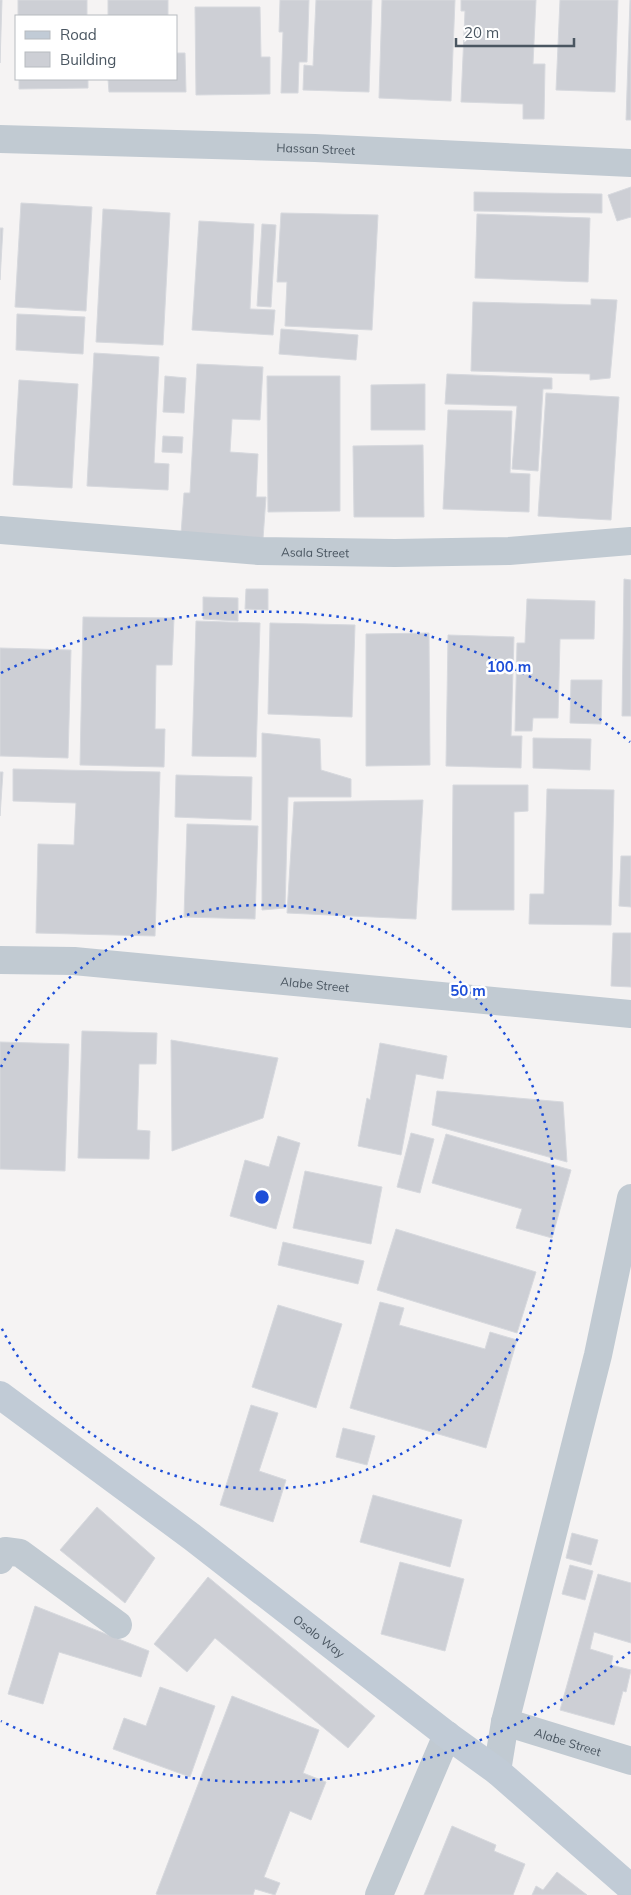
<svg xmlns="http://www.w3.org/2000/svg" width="631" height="1895" viewBox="0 0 631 1895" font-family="Mulish,sans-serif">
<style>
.building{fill:#cdcfd5;stroke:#d7d9de}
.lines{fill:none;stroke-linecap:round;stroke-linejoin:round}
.minor{stroke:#c1cad2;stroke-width:28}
.secondary{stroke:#c1cbd6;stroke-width:28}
.ring{fill:none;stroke:#1d4ed8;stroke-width:2.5;stroke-dasharray:2.5 5}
.labels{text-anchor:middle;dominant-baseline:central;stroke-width:5;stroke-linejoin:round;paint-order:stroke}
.street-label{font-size:12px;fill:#4a5661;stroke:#fff}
.centre{fill:#1d4ed8;stroke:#fff;stroke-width:2.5}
.ring-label{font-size:15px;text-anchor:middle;font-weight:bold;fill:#1d4ed8;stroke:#fff;stroke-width:5;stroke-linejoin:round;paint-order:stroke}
</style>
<rect width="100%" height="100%" fill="#f5f3f3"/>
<g class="building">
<polygon points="0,0 2,0 0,63"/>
<rect x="18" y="0" width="69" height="16"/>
<rect x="108" y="0" width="60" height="16"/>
<polygon points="280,0 309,0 307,62 299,62 298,93 281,93 283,32 279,32"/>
<polygon points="316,0 372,0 369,92 303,90 304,65 313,66"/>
<polygon points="382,0 455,0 451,101 379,98"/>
<polygon points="461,0 536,0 533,64 545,64 544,119 523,119 523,104 461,102 465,11 461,11"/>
<polygon points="560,0 618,0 615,92 556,90"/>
<polygon points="630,0 631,0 631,120 626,120"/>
<polygon points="195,7 260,7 261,57 270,57 270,94 196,95"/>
<polygon points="176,53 185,53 186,92 109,92 108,79 176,79"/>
<polygon points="19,79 88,79 88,88 19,89"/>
<polygon points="631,187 631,217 617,221 608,195"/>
<polygon points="474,192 602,194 602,213 474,211"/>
<polygon points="21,203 92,207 86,311 15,307"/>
<polygon points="103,209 170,213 163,345 96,342"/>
<polygon points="281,213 378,215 372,330 285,326 287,282 277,282"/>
<polygon points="477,214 590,218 588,282 475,278"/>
<polygon points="199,221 254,224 250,309 275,310 273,335 192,330"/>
<polygon points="262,224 276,225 271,307 257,306"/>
<polygon points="0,228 3,228 0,280"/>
<polygon points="591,299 617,300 610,378 590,380 590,374 471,371 473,302 591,305"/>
<polygon points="17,314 85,317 83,354 16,350"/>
<polygon points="281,329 358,335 356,360 279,354"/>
<polygon points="94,353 159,357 154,463 169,464 168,490 87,486"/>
<polygon points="197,364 263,367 260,420 232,419 230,452 258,454 256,497 266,497 263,539 181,534 184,493 190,493"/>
<polygon points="447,374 552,378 552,389 543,389 538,471 512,469 517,406 445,404"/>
<polygon points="165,376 186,378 184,413 163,412"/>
<polygon points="267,376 340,376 340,511 268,512"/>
<polygon points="19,380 78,384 72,488 13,485"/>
<polygon points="425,384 425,430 371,430 371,385"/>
<polygon points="546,393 619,397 611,520 538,516"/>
<polygon points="448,410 512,411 510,473 530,474 529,512 443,509"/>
<polygon points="163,436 183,437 182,453 162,452"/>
<polygon points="423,445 424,517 354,517 353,446"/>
<polygon points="624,579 631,580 631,716 622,716"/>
<polygon points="246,589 268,589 268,610 245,609"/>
<polygon points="203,597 238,598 238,621 203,619"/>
<polygon points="527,599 595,601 594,639 560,639 558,718 533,718 532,731 515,731 517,643 525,643"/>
<polygon points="83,617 174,618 172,665 156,665 155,729 165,729 164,767 80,765"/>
<polygon points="196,621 260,623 256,757 192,756"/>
<polygon points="270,623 355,625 352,717 268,714"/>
<polygon points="429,633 430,765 366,766 366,634"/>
<polygon points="448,635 514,637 511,736 522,736 521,768 446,766"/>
<polygon points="0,648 71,650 68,758 0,756"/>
<polygon points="571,680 602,680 601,724 570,723"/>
<polygon points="262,733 320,739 321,770 351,779 351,797 288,797 285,908 262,910"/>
<polygon points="533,738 591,739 590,770 533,768"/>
<polygon points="13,769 160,772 155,936 36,933 38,844 74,845 76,803 13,801"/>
<polygon points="0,772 3,772 0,816"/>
<polygon points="176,775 252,777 251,820 175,817"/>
<polygon points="453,785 528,785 528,811 514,812 514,910 452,910"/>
<polygon points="547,789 614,790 611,925 529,924 530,894 544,894"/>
<polygon points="423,800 416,919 287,913 294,802"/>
<polygon points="187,824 258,826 255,919 184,917"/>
<polygon points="621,856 631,856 631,907 619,906"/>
<polygon points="613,933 631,933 631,987 611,986"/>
<polygon points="82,1031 157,1033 156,1064 139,1064 137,1130 150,1131 149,1159 78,1158"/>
<polygon points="171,1040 278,1058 263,1118 172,1151"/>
<polygon points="0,1042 69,1044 65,1171 0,1169"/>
<polygon points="380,1043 447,1056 443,1079 416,1074 401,1155 358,1146 367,1098 370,1100"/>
<polygon points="437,1091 563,1102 567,1162 432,1125"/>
<polygon points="411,1133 434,1139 420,1193 397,1187"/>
<polygon points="446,1134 571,1170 552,1238 516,1228 522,1209 432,1183"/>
<polygon points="278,1136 300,1143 276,1229 230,1216 245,1160 269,1167"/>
<polygon points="305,1171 382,1187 371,1244 293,1228"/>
<polygon points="396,1229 536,1272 517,1333 377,1290"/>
<polygon points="283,1242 364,1261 358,1284 278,1265"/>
<polygon points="380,1302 404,1308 399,1325 485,1349 490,1332 517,1340 486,1448 350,1408"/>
<polygon points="278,1305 342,1324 316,1408 252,1387"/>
<polygon points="251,1405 278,1413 259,1471 286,1480 273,1522 220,1505"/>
<polygon points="343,1428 375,1436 367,1465 336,1457"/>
<polygon points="373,1495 462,1520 450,1567 360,1542"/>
<polygon points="97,1507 155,1558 125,1603 60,1550"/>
<polygon points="572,1533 598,1540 591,1565 566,1558"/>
<polygon points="400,1562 464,1579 445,1651 381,1634"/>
<polygon points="570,1565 593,1571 585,1600 562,1594"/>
<polygon points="598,1574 631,1583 631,1643 594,1632 590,1649 613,1656 611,1665 631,1670 626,1692 623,1691 614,1725 560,1710"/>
<polygon points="208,1577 375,1716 348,1748 215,1638 187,1672 154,1644"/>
<polygon points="35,1606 149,1651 141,1677 59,1652 43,1704 8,1694"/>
<polygon points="160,1687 215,1706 190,1777 113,1749 124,1718 146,1726"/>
<polygon points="232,1696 319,1730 303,1773 326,1782 311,1820 290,1811 264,1877 280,1883 275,1895 255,1889 253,1895 158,1895 156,1894"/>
<polygon points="452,1826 496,1845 494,1851 525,1864 513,1895 424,1895"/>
<polygon points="557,1872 587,1895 532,1895 536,1886 543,1890"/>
</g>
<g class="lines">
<g class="minor">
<path id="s1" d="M 0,139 L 315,148 L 631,163"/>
<path id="s2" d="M 0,530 L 259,551 L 395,553 L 509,551 L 631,541"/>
<path id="s3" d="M 0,960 L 74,961 L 631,1014"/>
<polyline points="0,1560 5,1551 20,1553 118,1625"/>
<path id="s4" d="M 505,1722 L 631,1761"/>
<polyline points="497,1771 505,1722 598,1355 631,1198"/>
<polyline points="379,1895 447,1735"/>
</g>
<path class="secondary" id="s5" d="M 0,1395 L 192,1537 L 447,1735 L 497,1771 L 631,1888"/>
</g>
<g class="ring">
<path d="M1 1067A292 292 0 1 1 1 1327"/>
<path d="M630 1652A585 585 0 0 1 1 1721M1 673A585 585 0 0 1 630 742"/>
</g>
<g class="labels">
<g class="street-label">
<text stroke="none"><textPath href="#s1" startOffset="316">Hassan Street</textPath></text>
<text stroke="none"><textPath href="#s2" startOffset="316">Asala Street</textPath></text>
<text stroke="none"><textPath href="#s3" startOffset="316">Alabe Street</textPath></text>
<text stroke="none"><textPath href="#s5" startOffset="400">Osolo Way</textPath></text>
<text stroke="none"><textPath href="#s4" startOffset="66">Alabe Street</textPath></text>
</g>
</g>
<circle cx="262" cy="1197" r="8" class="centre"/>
<g class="ring-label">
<text x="509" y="672">100 m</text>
<text x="468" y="996">50 m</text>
</g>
<rect x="15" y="15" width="162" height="65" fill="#ffffff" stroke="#b7bbc0"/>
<rect x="25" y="31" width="25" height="8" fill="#c1cbd6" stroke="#b7bbc0"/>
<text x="60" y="40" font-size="15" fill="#4a5661">Road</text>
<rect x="25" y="52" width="25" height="15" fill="#cdcfd5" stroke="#b7bbc0"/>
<text x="60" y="65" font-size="15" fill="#4a5661">Building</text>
<path d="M456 38v8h118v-8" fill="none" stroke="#4a5661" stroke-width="2.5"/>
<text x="464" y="38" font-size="15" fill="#4a5661" stroke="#ffffff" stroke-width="4" paint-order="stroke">20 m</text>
</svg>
